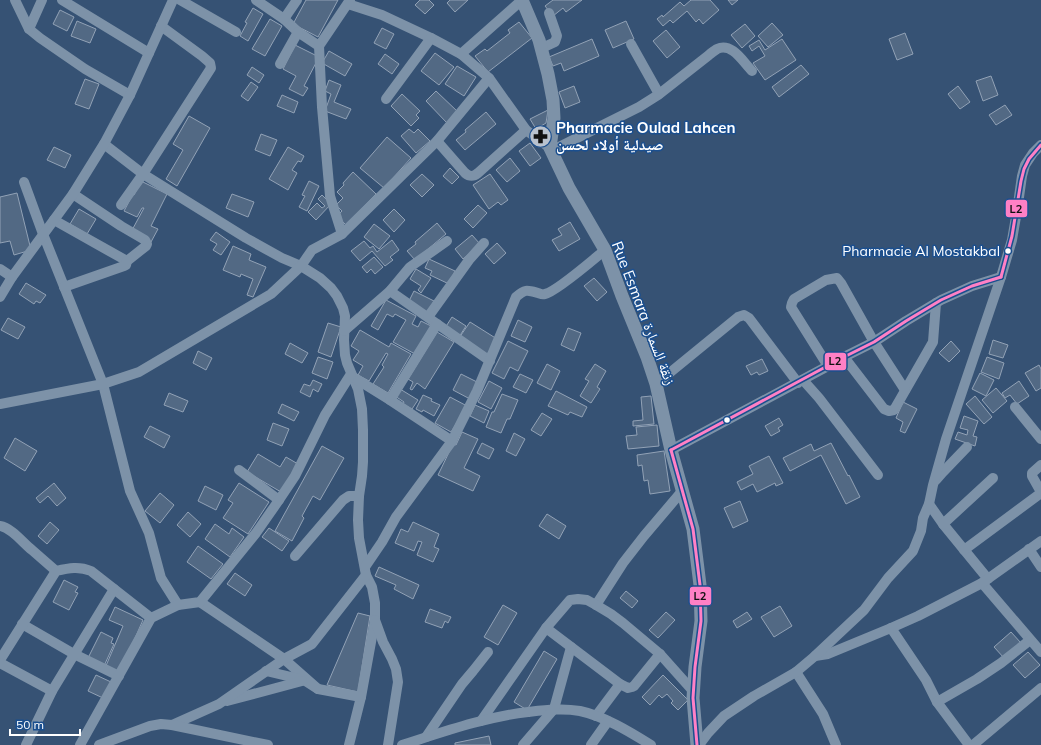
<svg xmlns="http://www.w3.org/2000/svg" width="1041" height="745" viewBox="0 0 1041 745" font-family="Mulish,'Noto Naskh Arabic',sans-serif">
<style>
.building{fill:#526984;stroke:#92a2b6}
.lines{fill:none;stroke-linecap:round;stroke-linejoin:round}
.minor{stroke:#7d92a8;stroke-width:10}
.tertiary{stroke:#7d92a8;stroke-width:13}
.bus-1-casing{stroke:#1b4f8f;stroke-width:6}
.bus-1{stroke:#ff80c5;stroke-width:3}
.bus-dot{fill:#fff;stroke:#1b4f8f;stroke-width:1.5}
.labels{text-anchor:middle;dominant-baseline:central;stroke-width:3;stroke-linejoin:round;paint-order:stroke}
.bus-label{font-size:14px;fill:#fff;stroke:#1b4f8f;text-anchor:end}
.poi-label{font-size:15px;font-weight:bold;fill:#fff;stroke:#1b4f8f;text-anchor:start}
.street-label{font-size:15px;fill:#fff;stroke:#1b4f8f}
.line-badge{stroke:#1b4f8f;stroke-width:1.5}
.pale-badge-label{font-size:11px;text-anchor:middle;font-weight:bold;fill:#111}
</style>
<rect width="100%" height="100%" fill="#365274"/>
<g class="building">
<polygon points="306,0 338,0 318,37 293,24"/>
<polygon points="420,0 429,0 434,5 425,14 415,5"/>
<polygon points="450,0 468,0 455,12 447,3"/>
<polygon points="553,0 582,0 566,12 563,8 553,16 545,6"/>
<polygon points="691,0 710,0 719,10 703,24 699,19 696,22 687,11 673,23 670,20 663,26 657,19 662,15 663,17 680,2 684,6"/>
<polygon points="728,0 738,0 732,5"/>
<polygon points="253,8 263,14 248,41 240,36 247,23 245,22"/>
<polygon points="60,10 74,17 67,31 53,24"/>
<polygon points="270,19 282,26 265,56 252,49"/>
<polygon points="77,21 96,29 90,43 71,36"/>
<polygon points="626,21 634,39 613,48 605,30"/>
<polygon points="519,22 532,38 488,72 475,56 485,49 487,51 510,33 508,30"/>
<polygon points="772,23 783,35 768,47 758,36"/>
<polygon points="745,24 755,36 742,48 731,35"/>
<polygon points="382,28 394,34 386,49 374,43"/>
<polygon points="666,30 680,47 667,58 653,41"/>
<polygon points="905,33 913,54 897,60 889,39"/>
<polygon points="592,39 599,56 564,71 561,63 553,66 549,57"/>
<polygon points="782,39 796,60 765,80 753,63 765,56 759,46 752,51 749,46 759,40 765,50"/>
<polygon points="295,45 319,57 304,86 308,88 303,96 289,89 296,76 283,69"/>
<polygon points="329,51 352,64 345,76 322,63"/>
<polygon points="435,53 454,67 439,85 421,71"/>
<polygon points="385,54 399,64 392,74 378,64"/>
<polygon points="801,65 809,74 779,97 772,87"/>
<polygon points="457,66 476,77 464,96 445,84"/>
<polygon points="252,67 264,75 259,83 247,75"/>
<polygon points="991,76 998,95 983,101 976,81"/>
<polygon points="85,79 99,84 89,109 75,104"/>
<polygon points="329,80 341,85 334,102 351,109 346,119 325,111 331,94 325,91"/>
<polygon points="251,82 258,87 248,101 241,96"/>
<polygon points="574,86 580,102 565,108 559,92"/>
<polygon points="958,86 970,102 960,109 948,94"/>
<polygon points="436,91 458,112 447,123 426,101"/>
<polygon points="402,94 420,111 416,115 419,118 411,126 391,106"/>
<polygon points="282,95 298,102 294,113 277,106"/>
<polygon points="1005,105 1012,115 996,125 989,115"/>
<polygon points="548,110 546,123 536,129 530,119"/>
<polygon points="486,112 496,124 465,150 456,140 466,132 465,130"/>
<polygon points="189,116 210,128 177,186 166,179 183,150 173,144"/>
<polygon points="409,129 414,133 418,129 430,141 416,153 401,136"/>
<polygon points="261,134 277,140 270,156 255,150"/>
<polygon points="387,137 411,158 384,188 360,168"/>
<polygon points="530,143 541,158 530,166 519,151"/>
<polygon points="54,147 71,155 65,168 47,160"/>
<polygon points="288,147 304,156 301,162 298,161 292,170 297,173 288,190 269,179"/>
<polygon points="510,158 520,171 507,182 496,170"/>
<polygon points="450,168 459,177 452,184 443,176"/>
<polygon points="353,172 376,194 346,225 337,216 342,211 336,205 343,198 337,192 344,185 343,183"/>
<polygon points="422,174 434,185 422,197 410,185"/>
<polygon points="490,174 508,200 501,205 498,202 489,209 473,185"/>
<polygon points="141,181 167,194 151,226 158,229 151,242 131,232 144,208 142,208 137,217 124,211 133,194 134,195"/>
<polygon points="309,181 319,186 307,211 299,207 305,196 302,195"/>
<polygon points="17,193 31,250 14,255 10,241 0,243 0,197"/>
<polygon points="232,194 254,202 248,217 226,208"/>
<polygon points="322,195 331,204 316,220 308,212 317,203 322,208 325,206 318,199"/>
<polygon points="478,205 487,213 473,228 464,219"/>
<polygon points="79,209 96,219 87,234 70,224"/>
<polygon points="394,209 405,220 394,232 383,220"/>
<polygon points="570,222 580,239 559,251 552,240 562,235 558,229"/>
<polygon points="437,223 446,234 415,260 407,251 416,244 415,242"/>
<polygon points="374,224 390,236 379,249 364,237"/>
<polygon points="216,232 230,242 221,255 213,250 217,244 210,240"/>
<polygon points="472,235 480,244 463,259 455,249"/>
<polygon points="392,240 399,250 390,257 393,260 385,266 372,251 360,261 351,251 364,241 370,248 373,246 377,252"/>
<polygon points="497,243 506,253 494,264 485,254"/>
<polygon points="233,246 251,254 249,260 266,267 253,297 247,295 253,279 241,274 240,277 223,270"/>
<polygon points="374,257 383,267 375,274 371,269 367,273 362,267"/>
<polygon points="429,259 455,271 449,284 430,275 432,271 425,268"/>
<polygon points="416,269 431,278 421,293 418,290 421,286 410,279"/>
<polygon points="594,278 607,292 597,301 584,286"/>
<polygon points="26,283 46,295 40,303 36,301 34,304 19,294"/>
<polygon points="414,291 434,301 428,313 408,303"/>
<polygon points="386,300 416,316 412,324 418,327 421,321 431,326 415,354 393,342 406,320 395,314 393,317 387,314 378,330 371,326"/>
<polygon points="452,317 466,326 459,337 445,328"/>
<polygon points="8,318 25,327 18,339 1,330"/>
<polygon points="518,320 532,327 525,342 511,336"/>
<polygon points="470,322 497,339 486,356 459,338"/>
<polygon points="328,323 341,327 331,357 318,352"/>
<polygon points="568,328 581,333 574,351 561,345"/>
<polygon points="360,330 389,347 391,343 411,354 388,393 373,384 384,367 382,365 388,354 386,353 369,381 358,375 363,366 353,360 359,351 351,346"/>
<polygon points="437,332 454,342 425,389 417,383 412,390 410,389 413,382 408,379"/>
<polygon points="993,340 1008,345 1003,358 989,354"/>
<polygon points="508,341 528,351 518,371 510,367 504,379 492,373"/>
<polygon points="951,341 960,351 949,362 939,353"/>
<polygon points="290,343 308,353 302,363 285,354"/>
<polygon points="198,351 212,358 206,370 193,363"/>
<polygon points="318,357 333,362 327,379 312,373"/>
<polygon points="987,357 1004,363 999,379 981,372"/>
<polygon points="762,359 768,371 759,375 757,372 751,375 746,366"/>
<polygon points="547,364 560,371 551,390 537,383"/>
<polygon points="595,364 606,371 597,387 600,389 591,403 580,396 589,381 585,379"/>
<polygon points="1039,365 1041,369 1041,388 1036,391 1025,373"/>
<polygon points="980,373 994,380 986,396 972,389"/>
<polygon points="461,374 479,383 470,399 453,390"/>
<polygon points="520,374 533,380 526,393 513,387"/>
<polygon points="313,380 322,384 318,392 313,389 310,397 300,392 304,384 310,386"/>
<polygon points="489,381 502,388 491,409 478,402"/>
<polygon points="1019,381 1029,396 1017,404 1010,395 1005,398 1002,393"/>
<polygon points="996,388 1007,401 993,413 982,400"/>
<polygon points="400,389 418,400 412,409 403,404 404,402 395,396"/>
<polygon points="556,391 587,407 582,417 570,412 568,415 548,406"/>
<polygon points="169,393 188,401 183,412 164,405"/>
<polygon points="502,394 518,400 510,419 507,419 501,433 486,427 492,412 494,412"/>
<polygon points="423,395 432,399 431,401 440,405 434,416 423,410 422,412 416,409"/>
<polygon points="651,396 654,424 633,426 633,421 643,420 641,397"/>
<polygon points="975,396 992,417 984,424 966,404"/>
<polygon points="450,397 467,406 451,432 435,423"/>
<polygon points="903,402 917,409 905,433 900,431 903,422 896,418"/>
<polygon points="282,404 299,412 294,421 278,413"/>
<polygon points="475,405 489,411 484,423 470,416"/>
<polygon points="542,413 552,419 541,436 531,430"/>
<polygon points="964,416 978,421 973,436 977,437 975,446 955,439 958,432 967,435 968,430 960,428"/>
<polygon points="779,418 783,425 778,428 780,431 771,436 765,426"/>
<polygon points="273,423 289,429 282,446 267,440"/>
<polygon points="657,425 659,446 628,449 626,436 637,435 636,427"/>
<polygon points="150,426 170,436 164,448 144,437"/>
<polygon points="462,432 478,439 464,468 480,476 473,491 438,475 453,444 456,445"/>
<polygon points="514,433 525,439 516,456 506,451"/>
<polygon points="15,438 37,451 25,471 4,458"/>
<polygon points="482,443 494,449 489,459 477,453"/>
<polygon points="831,443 848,476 849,475 860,497 846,504 821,455 790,471 783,458 811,444 814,451"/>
<polygon points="322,446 344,458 320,500 313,496 302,516 304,518 292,541 275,531"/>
<polygon points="664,451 670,491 650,494 648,480 644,481 642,465 638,466 637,455"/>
<polygon points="258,454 280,467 286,457 298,464 281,492 247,472"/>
<polygon points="769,456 783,483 776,486 775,483 757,492 753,484 741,490 737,482 753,474 749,466"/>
<polygon points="54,483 66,498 57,506 48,496 40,503 36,498"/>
<polygon points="239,483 269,502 248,534 223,518 233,503 228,500"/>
<polygon points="205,486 223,495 216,510 198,501"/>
<polygon points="160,493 174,505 160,523 145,511"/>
<polygon points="740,501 748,521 733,528 724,508"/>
<polygon points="188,512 201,524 190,537 177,525"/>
<polygon points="547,514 566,526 559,539 539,526"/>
<polygon points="50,522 59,530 47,544 38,536"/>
<polygon points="413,522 439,534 434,547 439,549 433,562 417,555 422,542 418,541 414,551 395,543 401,529 408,532"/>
<polygon points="215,524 229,534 232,528 244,537 230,557 205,539"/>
<polygon points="269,528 289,541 282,551 262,537"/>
<polygon points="198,546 223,564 211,579 187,562"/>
<polygon points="379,567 419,585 413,599 394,589 396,585 375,576"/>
<polygon points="235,573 252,585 245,596 227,584"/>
<polygon points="64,580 78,587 75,592 78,593 69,610 53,602"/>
<polygon points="626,591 638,601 632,608 620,598"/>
<polygon points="503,605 517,613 498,645 484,637"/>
<polygon points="780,606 792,626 774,637 761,617"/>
<polygon points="115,607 143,620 119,674 105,668 123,626 109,620"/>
<polygon points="430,609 451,617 448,623 445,621 442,628 425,622"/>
<polygon points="666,612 675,620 658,638 649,630"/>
<polygon points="747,612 752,619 737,628 733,621"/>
<polygon points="358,613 370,616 358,692 327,685"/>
<polygon points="101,632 113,638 111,643 114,644 104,666 88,658"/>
<polygon points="1011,632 1021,643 1004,658 994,647"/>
<polygon points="544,651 557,659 527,710 514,702"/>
<polygon points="1028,652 1040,665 1025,678 1013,665"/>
<polygon points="96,675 111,682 103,698 88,691"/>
<polygon points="663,675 688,700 678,710 671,703 673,701 667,694 662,698 659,695 650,705 642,697"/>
<polygon points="489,736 491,745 455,745 455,743"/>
</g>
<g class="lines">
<g class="minor">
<polyline points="15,0 29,29 40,38 85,69 130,95"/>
<polyline points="62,0 149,53"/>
<polyline points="180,0 236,32"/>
<polyline points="256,0 284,19 298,32 319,46"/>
<polyline points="348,4 382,15 431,38 461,54 489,78 526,130 550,148"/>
<polyline points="284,19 297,0"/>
<polyline points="29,29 42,0"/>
<polyline points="631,44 659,94"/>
<polyline points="542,48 555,42 557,36 549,13"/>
<polyline points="461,54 522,0"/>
<polyline points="280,64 298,32"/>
<polyline points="386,99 431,38"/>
<path d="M 437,141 L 465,173 C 470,177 473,177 478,173 L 526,130"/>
<polyline points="104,144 143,174 246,238 282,258 301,266 320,278 331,288 337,296 343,308 345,316 344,340 345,355 347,363 358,389 362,409 363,430 363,462 362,476 359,496 358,520 359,538 366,575 372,587 375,603 375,620 361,697 349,745"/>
<path d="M 551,151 L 639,107 L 658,95 L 709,55 C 711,53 714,51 717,49 C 732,42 743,62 752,71"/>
<polyline points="24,182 43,234 103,384 130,491 149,533 161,578 178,605"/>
<polyline points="121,205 143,174 211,68 210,63 202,56 161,26"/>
<polyline points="54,220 127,261"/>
<polyline points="342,234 330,196 322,107 319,46 350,0"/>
<polyline points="0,269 12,277"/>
<polyline points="64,287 124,266 126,265 127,261 146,246 147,244 145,240 121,226 73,194"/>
<polyline points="390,291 490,361"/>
<polyline points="0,297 12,277 73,194 104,144 130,95 173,0"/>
<polyline points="428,317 469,260 484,243"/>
<polyline points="344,331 390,291 410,267 447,241"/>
<polyline points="844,357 884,409 889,411 894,410 933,342 936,303"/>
<polyline points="828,366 791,307 792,303 794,299 826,280 837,278 841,283 874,342 905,390"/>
<polyline points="353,377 390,400 452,441"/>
<polyline points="803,380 819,398 878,475"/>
<polyline points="656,384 738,317 744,315 749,318 798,383"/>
<polyline points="390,400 437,324"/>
<polyline points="0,404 103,384 139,372 271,294 301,266 312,250 342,234 437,141 489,78"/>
<polyline points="1015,407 1041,439"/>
<polyline points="671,450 828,366 844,357 874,342 906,321 941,300 972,286 1001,277"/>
<polyline points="1041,465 1032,473 1032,476 1041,492"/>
<polyline points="239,470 279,500"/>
<polyline points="936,480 943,472 967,447"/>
<polyline points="929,504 943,524 988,579"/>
<polyline points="943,524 993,478"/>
<path d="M 0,526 C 12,528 23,543 32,550 C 40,557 48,564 56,571"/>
<polyline points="1029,549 1041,567"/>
<polyline points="964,550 1041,493"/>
<polyline points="295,556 343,500 349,496 359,496"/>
<path d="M 365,567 L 382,542 L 396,517 L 452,441 L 477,391 L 516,297 C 525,289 527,290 538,293 C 541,294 542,295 545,294 C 556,292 594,259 605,250"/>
<polyline points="982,583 1041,652"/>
<polyline points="200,602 284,659 318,689"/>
<polyline points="596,605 623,563 644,536 683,490"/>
<polyline points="375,620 383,642 392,659 396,669 398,682 388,745"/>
<polyline points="22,624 74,654 119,676"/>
<polyline points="546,628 620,684 628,688 632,687 634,686 660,654"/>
<polyline points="891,628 926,680 937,702 969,745"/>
<polyline points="815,656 828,654 891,628 918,616 982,583 1041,541"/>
<path d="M 0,660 L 56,571 C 69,568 79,566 91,571 L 151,618"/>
<polyline points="0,663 52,691"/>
<polyline points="266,671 304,680 318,689 361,697"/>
<polyline points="796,672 823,714 836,745"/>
<polyline points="227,701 302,681"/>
<polyline points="937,702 977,679 1001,663 1030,640"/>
<polyline points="596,716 620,684"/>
<polyline points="481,721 546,628 570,600 578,599 587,600 596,605 611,614 623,623 660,654 693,691"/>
<polyline points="172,725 219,704 284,659 312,644 366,575"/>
<polyline points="426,737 462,684 473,671 488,652"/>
<polyline points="26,745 52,691 114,589"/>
<polyline points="80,745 151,618 178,605 200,602 256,533 279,500 295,476 325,415 351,374"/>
<polyline points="99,745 150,726 161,724 172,725 268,745"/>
<path d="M 402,745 C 443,732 485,717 528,712 C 546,710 562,708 580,711 C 604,716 630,732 651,745"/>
<polyline points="523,745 554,709 571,647"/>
<polyline points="591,745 608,721"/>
<polyline points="699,745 708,733 724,716 754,696 796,672 815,656 864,610 888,578 913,551 921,531 923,518 929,504 933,485 946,439 1001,277 1012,240 1017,211 1022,176 1025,165 1033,153 1041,145"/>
<polyline points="973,745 1041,688"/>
</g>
<polyline class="tertiary" points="522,0 539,40 548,74 553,100 554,118 550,148 569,188 605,250 622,296 647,357 656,384 671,450 693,529 700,585 701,621 695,667 693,698 697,745"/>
<defs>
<g id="bus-1">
<polyline points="1001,277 1012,236 1021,181 1024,169 1029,159 1041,145"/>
<polyline points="671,450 844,357 874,342 906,321 941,300 972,286 1001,277"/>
<polyline points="671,450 693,529 700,585 701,621 695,667 693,698 697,745"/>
</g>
</defs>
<use href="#bus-1" class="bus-1-casing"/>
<use href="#bus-1" class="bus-1"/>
</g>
<defs>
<symbol id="pharmacy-disc" viewBox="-11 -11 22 22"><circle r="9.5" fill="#b9c2ce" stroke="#1b4f8f"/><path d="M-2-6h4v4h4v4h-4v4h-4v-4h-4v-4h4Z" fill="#111"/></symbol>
</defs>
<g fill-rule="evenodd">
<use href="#pharmacy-disc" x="528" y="124" width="25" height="25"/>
</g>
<g class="bus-dot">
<circle cx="1008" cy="251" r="3.5"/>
<circle cx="727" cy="420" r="3.5"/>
</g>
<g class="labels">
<g class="bus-label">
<text x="1000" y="251">Pharmacie Al Mostakbal</text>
</g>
<g class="poi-label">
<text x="556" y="127">Pharmacie Oulad Lahcen<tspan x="556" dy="17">صيدلية أولاد لحسن</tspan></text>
</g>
<g class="street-label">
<text transform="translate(644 313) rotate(69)">Rue Esmara زنقة السمارة</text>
</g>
</g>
<g class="line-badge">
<rect x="1005" y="199" width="23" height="19" rx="4" fill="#ff80c5"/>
<rect x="824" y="352" width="23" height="19" rx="4" fill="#ff80c5"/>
<rect x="689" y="586" width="23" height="20" rx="4" fill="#ff80c5"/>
</g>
<g class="pale-badge-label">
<text x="1016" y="213">L2</text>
<text x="835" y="365">L2</text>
<text x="700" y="600">L2</text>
</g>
<path d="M10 729v6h70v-6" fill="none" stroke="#ffffff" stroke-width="2"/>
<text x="16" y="729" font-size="12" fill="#ffffff" stroke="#1b4f8f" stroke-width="3" paint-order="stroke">50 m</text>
</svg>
